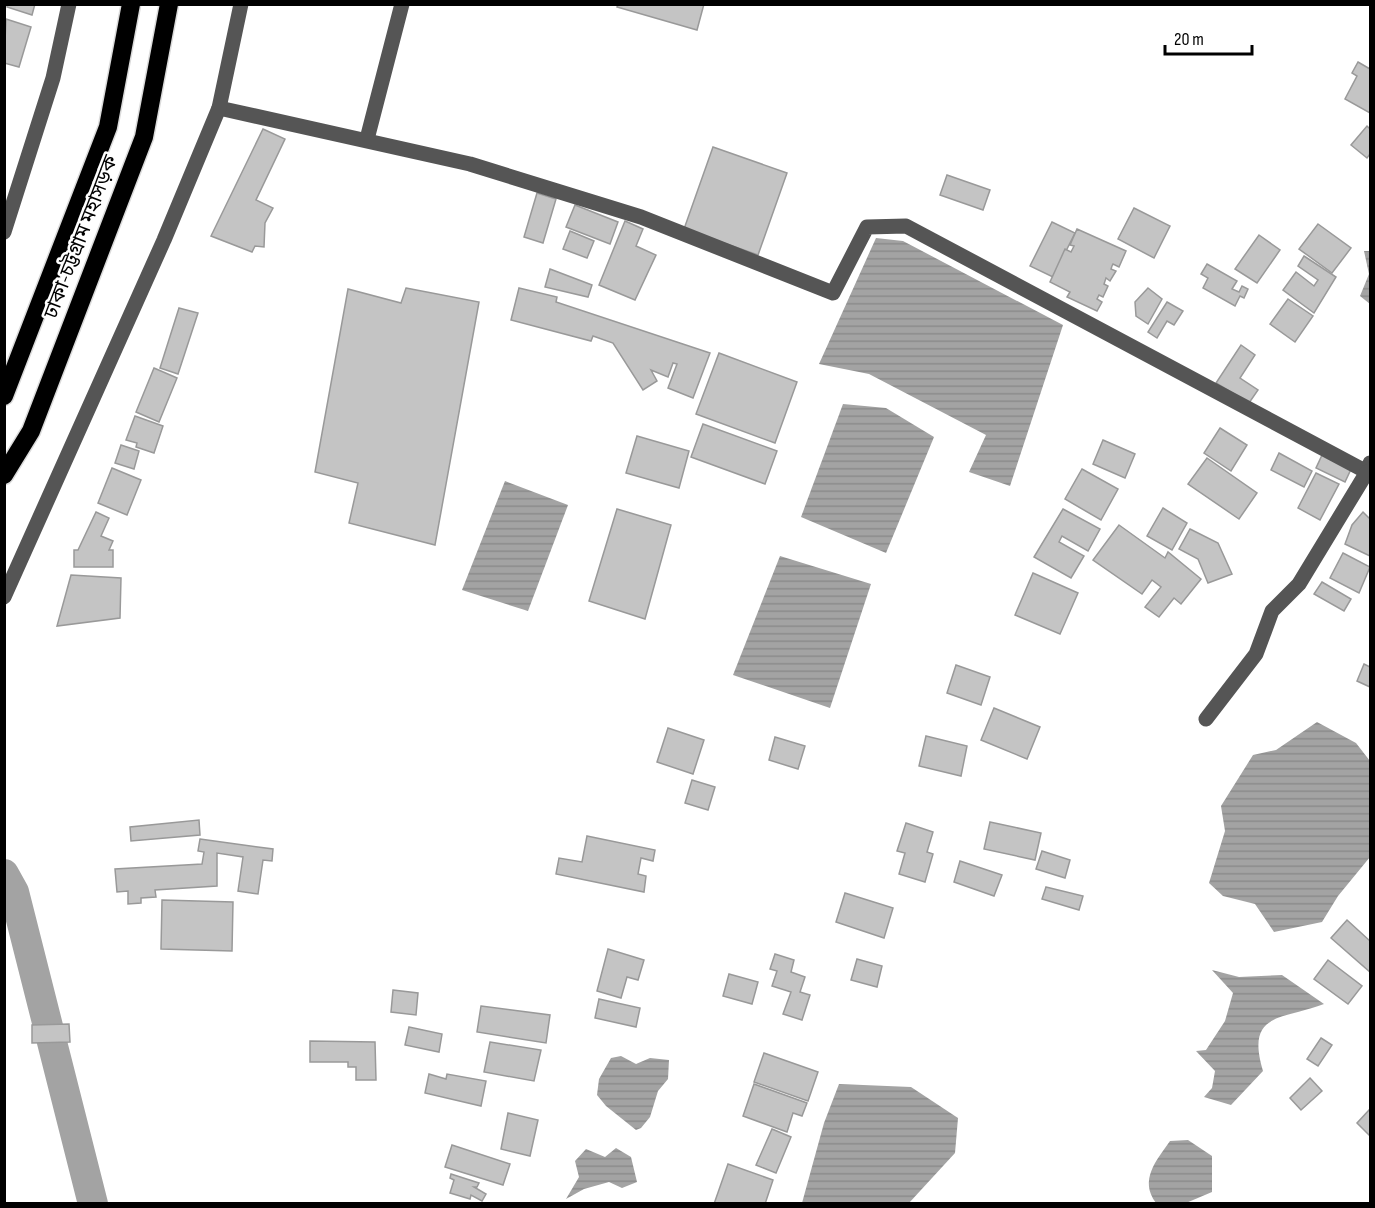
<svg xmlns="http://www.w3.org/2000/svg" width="1375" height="1208" viewBox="0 0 1375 1208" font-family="'Sofia Sans Condensed','Noto Sans Bengali',sans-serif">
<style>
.water{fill:url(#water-rules)}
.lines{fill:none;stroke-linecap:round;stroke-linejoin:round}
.canal{stroke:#a3a3a3;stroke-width:30}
.building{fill:#c4c4c4;stroke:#999;stroke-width:1.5}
.highway-casing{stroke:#dbdbdb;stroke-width:21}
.minor{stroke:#555;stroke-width:15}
.highway{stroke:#000;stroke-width:18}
.labels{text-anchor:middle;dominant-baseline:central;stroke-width:5;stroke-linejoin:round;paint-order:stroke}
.street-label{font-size:20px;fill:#000;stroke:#fff}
</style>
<defs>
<pattern id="water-rules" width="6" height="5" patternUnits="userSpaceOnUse" patternTransform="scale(1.5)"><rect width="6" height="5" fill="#a3a3a3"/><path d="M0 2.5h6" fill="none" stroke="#8b8b8b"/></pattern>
</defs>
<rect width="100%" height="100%" fill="#fff"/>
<g class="water">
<polygon points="876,238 903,241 1063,325 1010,486 969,472 986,435 869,374 819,364"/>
<polygon points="1364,251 1370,251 1370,304 1360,296 1369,274"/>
<polygon points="843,404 886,408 934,437 886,553 801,517"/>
<polygon points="505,481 568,505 528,611 462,590"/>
<polygon points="780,556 871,584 830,708 733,675"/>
<polygon points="1317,722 1356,743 1370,761 1370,857 1338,896 1322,922 1274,932 1255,904 1223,896 1209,883 1225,831 1221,806 1253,755 1276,750"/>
<path d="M 1212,970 L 1239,977 L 1282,975 L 1324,1004 C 1283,1020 1245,1011 1263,1071 L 1231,1105 L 1204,1097 L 1212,1088 L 1215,1071 L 1196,1051 L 1206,1050 L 1225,1021 L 1233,993 Z"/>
<polygon points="621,1056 636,1064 650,1058 669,1060 668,1079 658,1091 650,1117 641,1128 636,1130 606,1106 597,1095 599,1079 611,1058"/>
<polygon points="839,1084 911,1087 958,1118 955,1153 909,1203 802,1203 824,1123"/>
<path d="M 1188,1140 L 1212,1156 L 1212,1192 L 1186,1203 L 1156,1203 C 1139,1180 1156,1161 1170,1141 Z"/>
<polygon points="616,1148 631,1157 637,1182 622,1188 609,1182 584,1189 566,1199 579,1177 575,1161 586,1149 605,1157"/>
</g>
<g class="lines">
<polyline class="canal" points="4,874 14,892 93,1204"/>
</g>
<g class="building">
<polygon points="7,4 35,4 32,15 7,7"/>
<polygon points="618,4 704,4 697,30 617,7"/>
<polygon points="6,19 31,27 19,67 4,63"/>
<polygon points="1358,62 1370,69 1370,113 1345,99 1357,76 1352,73"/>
<polygon points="1367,126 1370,129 1370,154 1367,158 1351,145"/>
<polygon points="263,129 285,139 256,200 273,208 265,223 264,247 255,246 252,252 211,236"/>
<polygon points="713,147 787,173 758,255 684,229"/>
<polygon points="947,175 990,190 983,210 940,195"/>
<polygon points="537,193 556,199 543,243 524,237"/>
<polygon points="575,205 618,222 610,244 566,227"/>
<polygon points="1134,208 1170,226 1154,258 1118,239"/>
<polygon points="625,221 643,229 636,246 656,255 635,300 599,285"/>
<polygon points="1052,222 1075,233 1053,277 1030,266"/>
<polygon points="1318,224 1351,248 1332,273 1299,249"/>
<polygon points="1077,229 1126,251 1119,267 1113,264 1112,266 1111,269 1116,271 1110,281 1106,278 1104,284 1108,286 1103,297 1099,295 1097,299 1102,302 1097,311 1067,297 1070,292 1050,282 1065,249 1071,252 1074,246 1070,245"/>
<polygon points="570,231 594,241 587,258 563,249"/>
<polygon points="1259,235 1280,250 1257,283 1235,269"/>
<polygon points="1304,256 1336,277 1314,313 1283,290 1296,272 1314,286 1318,280 1298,266"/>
<polygon points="1207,264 1237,281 1232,289 1239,292 1242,286 1248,289 1244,298 1240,296 1235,306 1203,288 1208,278 1201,274"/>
<polygon points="550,269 592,285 588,297 545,287"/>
<polygon points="406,288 479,302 435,545 349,523 358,483 315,472 348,289 401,303"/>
<polygon points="519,288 557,297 556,302 710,353 693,398 668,388 677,364 673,363 668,377 651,370 657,381 643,390 613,343 593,336 591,341 511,320"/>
<polygon points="1148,288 1162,299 1148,324 1136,316 1135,302"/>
<polygon points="1288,299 1313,316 1295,342 1270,324"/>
<polygon points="1167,302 1183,311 1174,325 1167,321 1157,338 1148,332"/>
<polygon points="179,308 198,313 178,374 160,368"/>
<polygon points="1241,345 1255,355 1240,378 1258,390 1249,403 1216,383"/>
<polygon points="719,353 797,382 775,443 696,414"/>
<polygon points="154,368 177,378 159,422 136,412"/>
<polygon points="135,416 163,426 154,453 136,447 137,443 126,440"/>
<polygon points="703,424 777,451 765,484 691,457"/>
<polygon points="1220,428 1247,445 1231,471 1204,453"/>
<polygon points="637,436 689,451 679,488 626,473"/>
<polygon points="1103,440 1135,454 1125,478 1093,464"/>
<polygon points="121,445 139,451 134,469 115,463"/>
<polygon points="1279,453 1312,471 1304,487 1271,470"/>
<polygon points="1323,453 1352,467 1345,482 1316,468"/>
<polygon points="1207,458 1257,493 1239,519 1188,484"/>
<polygon points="112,468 141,480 127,515 98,503"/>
<polygon points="1082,469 1118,489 1101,520 1065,499"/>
<polygon points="1316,473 1339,484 1320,520 1298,508"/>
<polygon points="1163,508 1187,523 1172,550 1147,536"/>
<polygon points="617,509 671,525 645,619 589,601"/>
<polygon points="1063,509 1100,529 1088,551 1062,536 1059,542 1084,556 1071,578 1034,557"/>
<polygon points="96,512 109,518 101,536 113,541 109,550 113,550 113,567 74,567 74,550 78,550"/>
<polygon points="1363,512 1370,519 1370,556 1345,544 1352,525"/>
<polygon points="1119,525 1165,558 1168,552 1201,579 1181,604 1174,598 1159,617 1145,607 1161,587 1152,580 1142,594 1093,560"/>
<polygon points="1190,529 1218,543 1232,574 1208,583 1198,559 1179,549"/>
<polygon points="1343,553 1370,567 1359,593 1330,578"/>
<polygon points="1033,573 1078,593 1060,634 1015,615"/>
<polygon points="71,575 121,578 120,618 57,626"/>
<polygon points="1322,582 1351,599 1344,611 1314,594"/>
<polygon points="1364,664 1370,667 1370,687 1357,681"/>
<polygon points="956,665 990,677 981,705 947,693"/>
<polygon points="994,708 1040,727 1027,759 981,740"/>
<polygon points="668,728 704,740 693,774 657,762"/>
<polygon points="926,736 967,746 961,776 919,766"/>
<polygon points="775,737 805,746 798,769 769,760"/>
<polygon points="692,780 715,787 708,810 685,803"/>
<polygon points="199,820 200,835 131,841 130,827"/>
<polygon points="990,822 1041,833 1035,860 984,849"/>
<polygon points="906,823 933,832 927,852 933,854 925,882 899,874 905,853 897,851"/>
<polygon points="587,836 655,850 653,861 641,858 638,874 646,876 644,892 556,874 559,858 582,862"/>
<polygon points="200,839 273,849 272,861 263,860 258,894 238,891 243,857 217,853 217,886 155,890 156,897 141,898 141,903 128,904 128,891 117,892 115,869 202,864 204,852 198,851"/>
<polygon points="1042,851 1070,860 1065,878 1036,869"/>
<polygon points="960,861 1002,875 994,896 954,882"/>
<polygon points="1046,887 1083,896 1079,910 1042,899"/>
<polygon points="845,893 893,908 884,938 836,922"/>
<polygon points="162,900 233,902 232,951 161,949"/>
<polygon points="1347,920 1370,941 1370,972 1331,938"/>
<polygon points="608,949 644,960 638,980 627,977 621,998 597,991"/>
<polygon points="775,954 794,960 791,972 805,977 800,992 810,995 802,1020 783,1014 791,992 772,986 777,971 770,969"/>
<polygon points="857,959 882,966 877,987 851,980"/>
<polygon points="1328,960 1362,986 1348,1004 1314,979"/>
<polygon points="729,974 758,982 752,1004 723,996"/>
<polygon points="393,990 418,993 416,1015 391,1012"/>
<polygon points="599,999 640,1008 636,1027 595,1018"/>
<polygon points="481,1006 550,1015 546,1043 477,1032"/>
<polygon points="69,1024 70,1042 32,1043 32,1025"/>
<polygon points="409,1027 442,1034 439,1052 405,1045"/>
<polygon points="1321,1038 1332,1045 1318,1066 1307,1059"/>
<polygon points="310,1041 375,1042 376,1080 356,1080 356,1067 348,1067 348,1062 310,1062"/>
<polygon points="490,1042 541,1050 534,1081 484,1072"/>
<polygon points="764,1053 818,1072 808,1101 754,1082"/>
<polygon points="429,1074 446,1079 447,1074 486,1081 481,1106 425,1093"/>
<polygon points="1310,1078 1322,1091 1301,1110 1290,1098"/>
<polygon points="754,1084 807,1103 802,1116 793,1113 787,1132 743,1116"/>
<polygon points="1370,1109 1370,1136 1357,1123"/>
<polygon points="508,1113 538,1120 530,1156 501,1149"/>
<polygon points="772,1129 791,1137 776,1173 756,1165"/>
<polygon points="452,1145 510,1164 503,1185 445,1167"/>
<polygon points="728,1164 773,1180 765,1204 714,1204"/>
<polygon points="451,1174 479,1183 477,1187 474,1187 486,1194 482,1201 471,1195 470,1199 450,1193 454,1180 450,1178"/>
</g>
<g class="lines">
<defs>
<g id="highway">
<polyline points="4,396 108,127 131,4"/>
<polyline points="4,475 31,431 144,137 169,4"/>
</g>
</defs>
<use href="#highway" class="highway-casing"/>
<g class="minor">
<polyline points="219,108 470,164 641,217 833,293 867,227 906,226 1367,472 1370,463"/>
<polyline points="367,139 402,4"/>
<polyline points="4,232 53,78 69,4"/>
<polyline points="4,597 164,240 219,108 241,4"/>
<polyline points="1206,719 1256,654 1272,611 1299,584 1367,472"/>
</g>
<use href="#highway" class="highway"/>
</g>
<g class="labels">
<g class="street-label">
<text transform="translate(81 237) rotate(-69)">ঢাকা-চট্টগ্রাম মহাসড়ক</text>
</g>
</g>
<rect width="1375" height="1208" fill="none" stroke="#000000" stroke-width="12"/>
<path d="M1165 45v9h87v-9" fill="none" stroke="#000000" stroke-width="3"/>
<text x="1174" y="45" font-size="18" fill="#000000" stroke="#ffffff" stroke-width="4.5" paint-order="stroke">20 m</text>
</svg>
